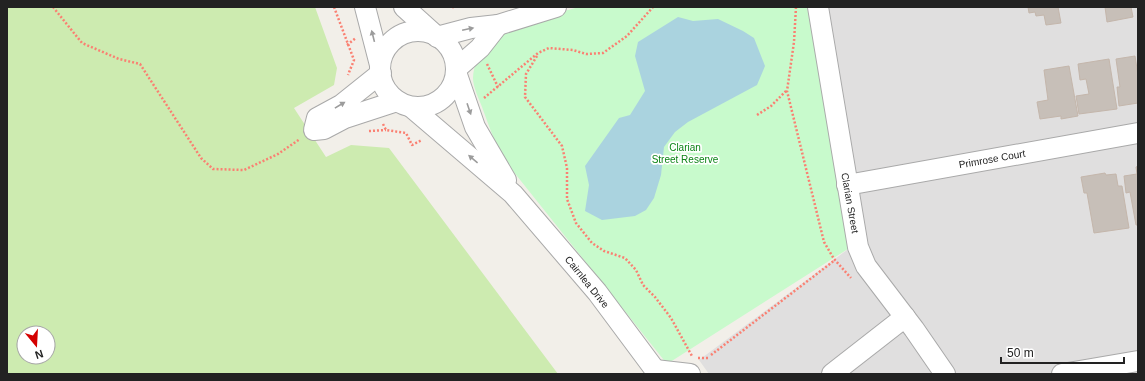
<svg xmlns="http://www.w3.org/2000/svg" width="1145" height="381" viewBox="0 0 1145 381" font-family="Arial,sans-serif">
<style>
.residential{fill:#e0dfdf}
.grass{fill:#cdebb0;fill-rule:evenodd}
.park{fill:#c8facc}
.water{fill:#aad3df}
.building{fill:#c7bfb8;stroke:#c4b6ab}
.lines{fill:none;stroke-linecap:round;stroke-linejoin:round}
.minor-casing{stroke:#a9a9a9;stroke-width:22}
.path{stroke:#fa8072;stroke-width:2.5;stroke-dasharray:2 2;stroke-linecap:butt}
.minor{stroke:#fff;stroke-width:20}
.oneway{fill:#9c9c9c}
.labels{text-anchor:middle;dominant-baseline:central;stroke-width:3.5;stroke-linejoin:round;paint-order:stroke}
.park-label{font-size:10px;fill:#0c8416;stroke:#fff}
.street-label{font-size:10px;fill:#222;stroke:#fff}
</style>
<rect width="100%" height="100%" fill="#f2efe9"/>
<polygon class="residential" points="807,7 1138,7 1138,374 709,374 699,360 851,247"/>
<path class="grass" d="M 7,7 L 315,7 L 337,68 L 334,85 L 294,108 L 326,157 L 351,145 L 389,148 L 558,374 L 7,374 ZM 24,333 L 48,333 L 48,357 L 24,357 Z"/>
<path class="park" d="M 579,7 L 807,7 L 851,247 L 667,364 L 505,161 C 495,144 489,126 482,107 C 479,99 473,87 473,78 C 476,28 540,18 579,7 Z"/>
<polygon class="water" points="678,17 693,21 718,19 743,31 754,38 765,66 757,85 688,122 675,132 664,147 661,175 654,198 646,210 635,216 602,220 585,211 589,185 585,166 619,118 630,115 645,91 635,56 638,42"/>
<g class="building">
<polygon points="1028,7 1058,7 1061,23 1046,25 1044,15 1036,16 1035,12 1029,13"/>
<polygon points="1105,7 1131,7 1133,17 1107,22"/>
<polygon points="1135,56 1138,75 1138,103 1119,106 1117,87 1120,87 1116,59"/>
<polygon points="1109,59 1117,109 1079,114 1076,96 1089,94 1086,79 1080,80 1078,64"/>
<polygon points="1069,66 1078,116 1061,119 1061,116 1040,119 1037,102 1048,100 1044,70"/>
<polygon points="1138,166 1138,225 1136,225 1130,192 1126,193 1124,176 1137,174 1136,167"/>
<polygon points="1105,173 1106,175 1116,174 1118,186 1122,186 1129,228 1094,233 1087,193 1084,193 1081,177"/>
</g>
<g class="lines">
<defs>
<g id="minor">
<polyline points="365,7 380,65"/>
<polyline points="404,7 435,35"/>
<polyline points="818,7 858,247 866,266 914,329 945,374"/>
<circle cx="418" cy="69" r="38"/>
<polyline points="437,37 471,28 498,25 556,7"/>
<polyline points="456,69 480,48 498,25"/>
<polyline points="456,72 475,127 506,180"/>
<polyline points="381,73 341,105 317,118 314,130 324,129 345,118 397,101"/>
<polyline points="411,107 513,194 597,292 658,374"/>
<polyline points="847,185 1138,133"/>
<polyline points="655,370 690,374"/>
<polyline points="832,374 905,317"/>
<polyline points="1062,374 1138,361"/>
</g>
</defs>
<use href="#minor" class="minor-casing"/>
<g class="path">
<polyline points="53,7 82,43 119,59 140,64 201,158 213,169 244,170 278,154 300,139"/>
<polyline points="334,7 354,60 348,75"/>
<polyline points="452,7 455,7"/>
<polyline points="796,7 794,42 787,91 824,242 834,259 851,278"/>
<polyline points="347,45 356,38"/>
<polyline points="537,56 526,74 525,97 562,146 567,168 567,199 576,223 592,243 604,251 625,258 636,270 643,285 655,297 671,318 692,356"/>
<polyline points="487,64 498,87"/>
<polyline points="484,98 538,53 549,48 573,50 586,54 603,53 627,36 653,7"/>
<polyline points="757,115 771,106 786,91"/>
<polyline points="383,124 386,130 406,133 412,145 422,140"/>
<polyline points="369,131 386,130"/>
<polyline points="711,355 835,260"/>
<polyline points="698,358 710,358"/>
</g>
<use href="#minor" class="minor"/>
</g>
<defs><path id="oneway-solid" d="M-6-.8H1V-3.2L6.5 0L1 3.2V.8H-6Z"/></defs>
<g class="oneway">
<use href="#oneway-solid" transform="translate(468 29) rotate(-12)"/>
<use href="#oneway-solid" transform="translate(373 36) rotate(-104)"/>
<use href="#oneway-solid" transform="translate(340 105) rotate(-31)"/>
<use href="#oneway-solid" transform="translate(469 109) rotate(71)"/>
<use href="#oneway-solid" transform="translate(473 159) rotate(-140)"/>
</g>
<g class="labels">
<g class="park-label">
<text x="685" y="147">Clarian<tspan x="685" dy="12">Street Reserve</tspan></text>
</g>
<g class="street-label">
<text transform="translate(992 159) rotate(-10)">Primrose Court</text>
<text transform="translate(850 203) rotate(80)">Clarian Street</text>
<text transform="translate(587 282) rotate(51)">Cairnlea Drive</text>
</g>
</g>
<rect width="1145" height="381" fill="none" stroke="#222222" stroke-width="16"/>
<g transform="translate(36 345) rotate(162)"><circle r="19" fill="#ffffff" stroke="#a7a7a7"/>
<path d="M0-3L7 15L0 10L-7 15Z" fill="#d40000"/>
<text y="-6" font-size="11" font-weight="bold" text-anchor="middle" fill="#222222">N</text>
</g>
<path d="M1001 357v6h123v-6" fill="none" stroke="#222222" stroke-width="2"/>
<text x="1007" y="357" font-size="12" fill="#222222" stroke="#ffffff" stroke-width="3" paint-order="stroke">50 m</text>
</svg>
